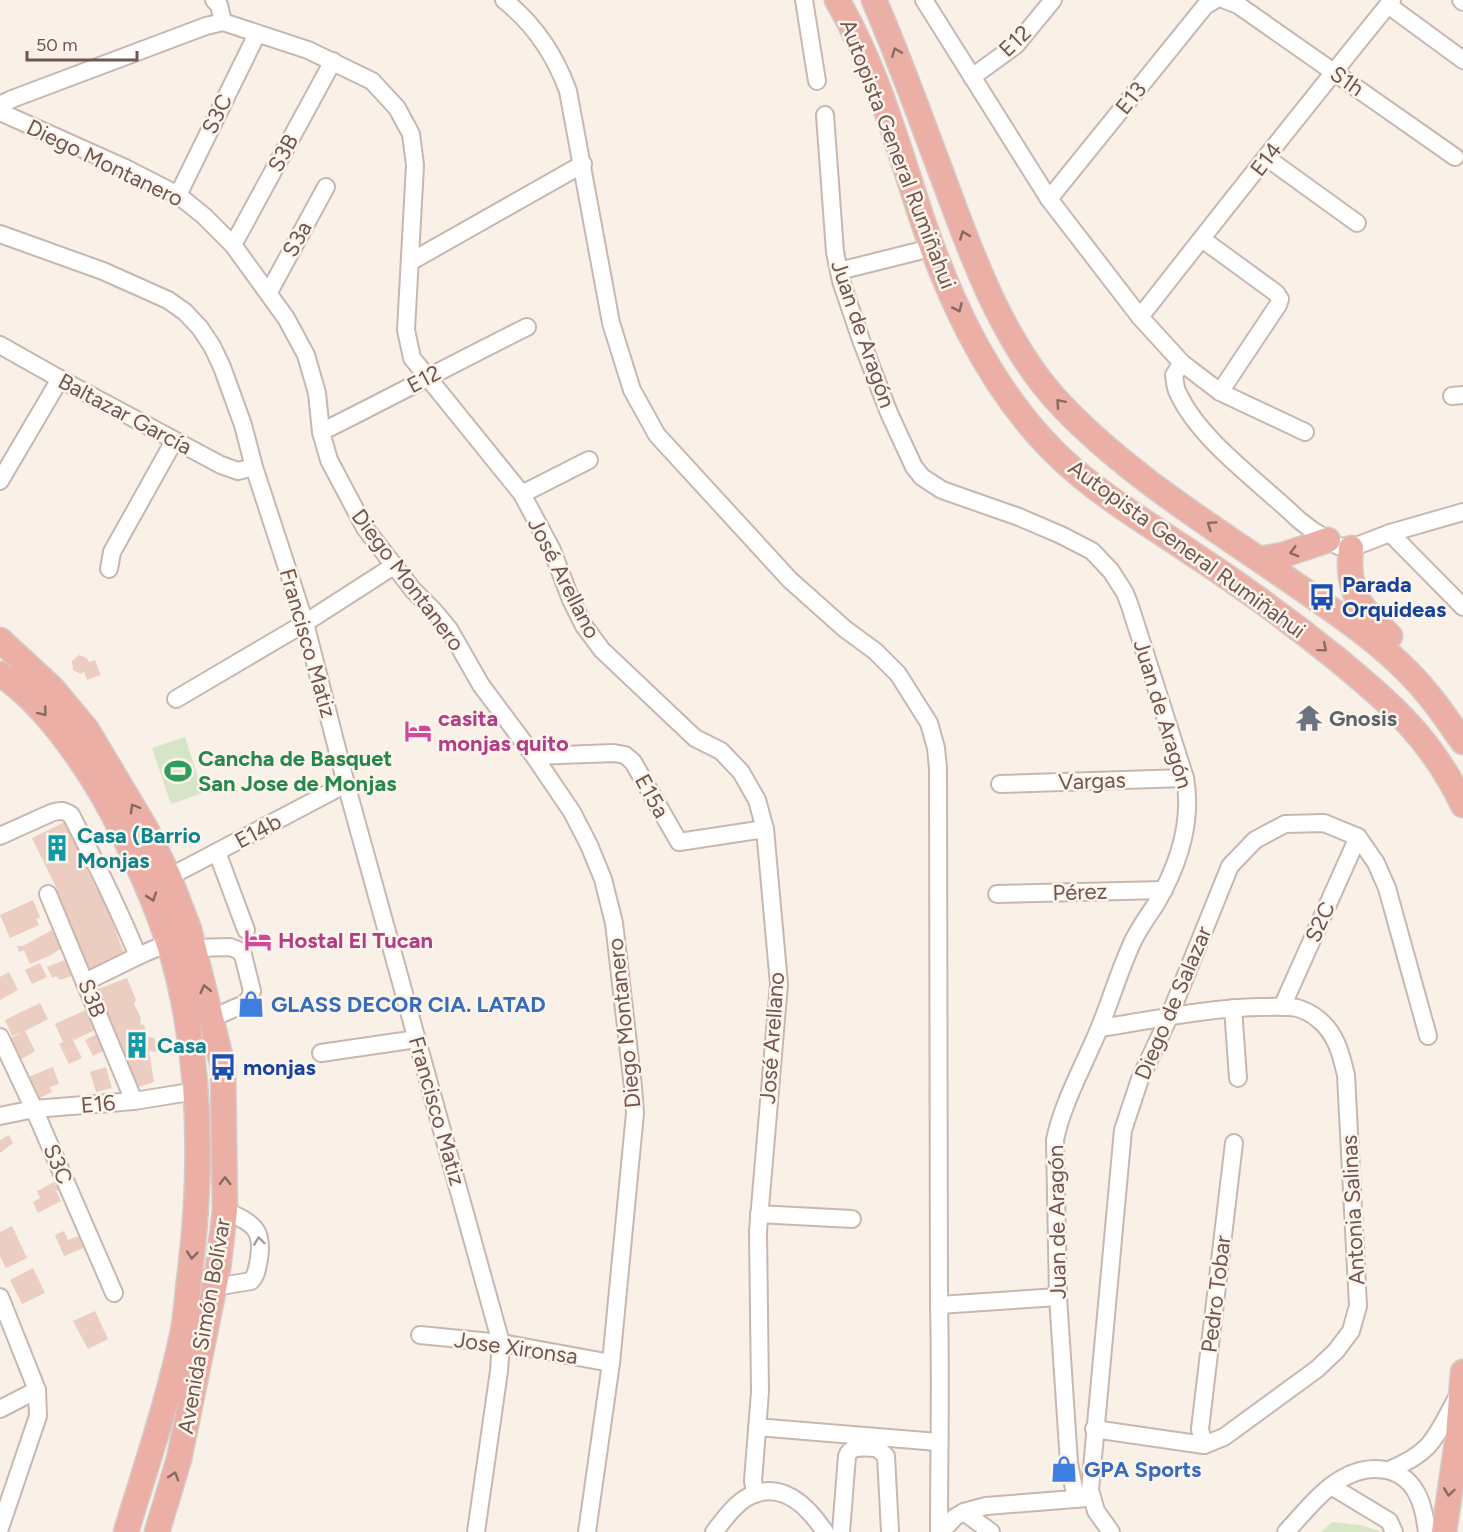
<svg xmlns="http://www.w3.org/2000/svg" width="1463" height="1532" viewBox="0 0 1463 1532" font-family="Figtree,sans-serif">
<style>
.green{fill:#d7e5c7}
.building{fill:#ebcdc2}
.lines{fill:none;stroke-linecap:round;stroke-linejoin:round}
.minor-casing{stroke:#c9b7ae;stroke-width:20}
.highway-casing{stroke:#d4ccca;stroke-width:27}
.minor{stroke:#fff;stroke-width:16}
.highway{stroke:#ecafa5;stroke-width:24}
.oneway{stroke:#88685f}
.oneway2{stroke:#a99a95}
.labels{text-anchor:middle;dominant-baseline:central;stroke-width:5;stroke-linejoin:round;paint-order:stroke}
.street-label{font-size:22px;fill:#6f564e;stroke:#fdf4ec}
.transit-label{font-size:22px;font-weight:bold;fill:#164399;stroke:#fdf4ec;text-anchor:start}
.hotel-label{font-size:22px;font-weight:bold;fill:#b23c85;stroke:#fdf4ec;text-anchor:start}
.worship-label{font-size:22px;font-weight:bold;fill:#5b616d;stroke:#fdf4ec;text-anchor:start}
.leisure-label{font-size:22px;font-weight:bold;fill:#27864d;stroke:#fdf4ec;text-anchor:start}
.culture-label{font-size:22px;font-weight:bold;fill:#0d838f;stroke:#fdf4ec;text-anchor:start}
.shop-label{font-size:22px;font-weight:bold;fill:#366cbe;stroke:#fdf4ec;text-anchor:start}
</style>
<rect width="100%" height="100%" fill="#f9f0e7"/>
<g class="green">
<polygon points="185,737 203,793 171,804 152,748"/>
<polygon points="1332,1522 1360,1525 1383,1532 1321,1532"/>
</g>
<g class="building">
<polygon points="79,655 87,658 89,662 95,660 101,675 87,680 84,672 81,674 73,670 72,661"/>
<polygon points="65,822 96,888 100,888 106,904 110,909 108,911 113,915 112,921 126,959 89,975 63,914 65,913 63,908 60,908 53,890 57,889 32,838"/>
<polygon points="33,900 40,917 36,919 39,925 10,938 0,915"/>
<polygon points="52,930 62,948 51,955 30,964 24,950 19,952 17,946 23,946"/>
<polygon points="67,959 74,975 60,980 56,976 52,978 47,967"/>
<polygon points="40,963 47,977 32,984 25,970"/>
<polygon points="9,972 18,990 0,1000 0,977"/>
<polygon points="127,978 136,1000 134,1004 141,1018 140,1024 144,1025 148,1037 154,1038 158,1052 149,1051 154,1082 136,1088 99,1008 104,1003 98,989"/>
<polygon points="40,1003 48,1019 25,1031 35,1051 20,1060 9,1039 21,1033 12,1036 5,1020"/>
<polygon points="90,1008 99,1028 74,1040 72,1038 82,1058 69,1064 59,1044 63,1042 55,1024"/>
<polygon points="97,1034 105,1050 93,1056 85,1040"/>
<polygon points="53,1067 59,1084 50,1087 52,1092 37,1099 28,1077"/>
<polygon points="106,1067 112,1088 96,1092 90,1072"/>
<polygon points="9,1135 13,1143 0,1153 0,1140"/>
<polygon points="54,1182 59,1190 56,1191 61,1201 38,1213 33,1202 40,1198 37,1191"/>
<polygon points="12,1226 27,1258 6,1268 0,1256 0,1232"/>
<polygon points="64,1231 68,1240 79,1236 84,1248 64,1256 55,1235"/>
<polygon points="33,1268 45,1293 22,1304 10,1280"/>
<polygon points="95,1311 108,1339 88,1349 73,1321"/>
</g>
<g class="lines">
<defs>
<g id="minor">
<polyline points="214,0 219,5 223,22"/>
<path d="M 504,0 C 534,24 555,55 568,91 L 611,323 L 632,390 L 657,435 L 790,580 L 845,629 L 875,651 L 898,674 L 929,723 L 936,748 L 938,768 L 939,1305 C 941,1381 939,1456 939,1532"/>
<polyline points="804,0 817,81"/>
<polyline points="924,0 1049,199 1140,317 1182,363 1220,392 1305,432"/>
<polyline points="1225,0 1238,5 1455,157"/>
<polyline points="1461,0 1463,2"/>
<polyline points="1388,5 1463,60"/>
<polyline points="972,77 1016,45 1053,0"/>
<polyline points="0,108 4,103 12,99 206,26 223,22 308,50 372,81 397,108 411,134 415,165 406,330 412,358 522,494 552,550 571,600 584,626 602,650 695,738 721,751 741,772 757,800 765,829 779,984 758,1231 760,1392 753,1481 755,1494"/>
<polyline points="0,112 123,167 178,195 204,216 233,245 286,318 306,355 317,393 321,432 329,460 365,528 413,590 433,610 449,629 481,685 534,756 572,812 589,845 603,879 614,923 633,1087 635,1113 611,1363 587,1532"/>
<path d="M 825,115 L 835,252 L 841,281 L 861,340 L 889,413 L 914,467 L 922,477 L 942,490 L 1019,517 L 1061,535 L 1092,551 L 1111,571 L 1125,593 L 1130,606 L 1185,778 C 1193,822 1178,866 1156,904 C 1148,916 1140,927 1134,939 C 1120,968 1111,1000 1099,1029 C 1085,1063 1062,1104 1055,1140 L 1058,1297 L 1069,1463 L 1076,1499"/>
<polyline points="1267,158 1357,223"/>
<polyline points="178,195 257,34"/>
<polyline points="1049,199 1205,6 1215,0"/>
<polyline points="0,234 103,271 168,300 185,312 200,328 212,346 222,367 243,425 254,467 305,623 346,784 501,1343 499,1371 476,1532"/>
<polyline points="1202,239 1276,293 1280,299 1278,305 1220,392"/>
<polyline points="233,245 333,61"/>
<polyline points="410,262 583,164"/>
<polyline points="839,271 919,251"/>
<polyline points="269,292 326,187"/>
<path d="M 1140,317 C 1223,211 1307,105 1392,0"/>
<polyline points="0,345 60,379 221,465 238,471 254,467"/>
<path d="M 1182,363 L 1174,375 C 1175,381 1175,388 1178,393 C 1200,441 1261,483 1299,520 L 1312,530 L 1338,546 L 1351,548 L 1390,533 L 1463,512"/>
<polyline points="1452,396 1463,395"/>
<path d="M 321,432 C 390,398 458,361 527,327"/>
<polyline points="0,481 60,379"/>
<polyline points="522,494 589,460"/>
<polyline points="1390,533 1463,607"/>
<polyline points="109,569 112,552 174,441"/>
<polyline points="176,699 305,623 395,565"/>
<polyline points="534,756 614,753 625,755 633,762 679,842 765,829"/>
<polyline points="1000,784 1185,778"/>
<path d="M 0,836 L 51,813 C 59,810 64,810 71,815 C 95,861 118,908 138,956 L 168,943"/>
<polyline points="217,852 246,930"/>
<polyline points="169,877 346,784"/>
<polyline points="48,894 134,1101"/>
<polyline points="997,894 1164,890"/>
<polyline points="194,948 230,947 238,950 243,955 252,991 250,998 244,1004 212,1018"/>
<polyline points="85,982 138,956"/>
<polyline points="1282,1007 1358,837"/>
<polyline points="1233,1008 1238,1078"/>
<polyline points="0,1037 34,1109 114,1293"/>
<polyline points="321,1053 417,1039"/>
<polyline points="0,1116 34,1109 134,1101 196,1091"/>
<polyline points="759,1214 852,1219"/>
<path d="M 215,1287 L 251,1281 C 257,1275 257,1268 259,1259 C 264,1227 251,1223 225,1210"/>
<polyline points="0,1297 37,1390 38,1416 0,1528"/>
<polyline points="939,1305 1058,1297"/>
<polyline points="420,1335 501,1343 611,1363"/>
<polyline points="0,1409 37,1390"/>
<polyline points="757,1427 938,1442"/>
<path d="M 1094,1429 L 1204,1445 L 1224,1437 L 1317,1369 L 1336,1351 L 1351,1331 L 1358,1306 L 1346,1075 C 1341,1054 1336,1033 1318,1019 C 1312,1014 1304,1010 1297,1008 C 1285,1006 1272,1007 1260,1007 C 1206,1008 1153,1020 1100,1028"/>
<polyline points="1204,1445 1200,1429 1234,1143"/>
<path d="M 1389,1470 C 1435,1451 1435,1436 1458,1396"/>
<polyline points="1331,1486 1389,1521 1394,1532"/>
<polyline points="964,1512 991,1532"/>
<path d="M 714,1532 C 723,1521 733,1506 746,1498 C 780,1478 807,1505 825,1532"/>
<path d="M 841,1532 L 847,1456 C 851,1444 867,1448 877,1448 L 886,1456 L 890,1532"/>
<polyline points="941,1532 955,1517 964,1512 986,1506 1087,1498"/>
<polyline points="1111,1532 1096,1511 1090,1490 1123,1130 1140,1079 1169,1017 1230,866 1255,840 1285,824 1324,823 1358,837 1376,863 1387,888 1428,1036"/>
<path d="M 1286,1532 C 1303,1514 1321,1490 1343,1478 C 1368,1464 1401,1465 1416,1492 C 1423,1504 1425,1518 1427,1532"/>
</g>
<g id="highway">
<path d="M 837,0 C 876,67 897,143 921,216 C 948,296 984,375 1041,438 C 1082,484 1136,516 1187,550 C 1239,584 1289,620 1337,659 C 1392,705 1431,738 1463,805"/>
<path d="M 874,0 C 901,62 923,125 947,188 C 974,262 1007,350 1063,407 C 1133,480 1223,533 1305,591 C 1341,616 1378,641 1409,673 C 1430,694 1446,718 1463,742"/>
<path d="M 1351,548 C 1346,592 1360,608 1390,636"/>
<polyline points="1259,559 1283,555 1328,540"/>
<polyline points="0,640 52,688 87,730 146,829 169,877 189,929 223,1067 225,1210 218,1269 179,1459 157,1532"/>
<path d="M 0,674 C 49,706 98,781 123,834 C 149,887 172,941 183,999 C 202,1091 201,1187 189,1281 C 187,1297 186,1315 183,1331 C 169,1399 146,1466 126,1532"/>
<polyline points="1444,1532 1458,1436 1463,1372"/>
</g>
</defs>
<use href="#minor" class="minor-casing"/>
<use href="#highway" class="highway-casing"/>
<use href="#minor" class="minor"/>
<use href="#highway" class="highway"/>
</g>
<defs><path id="oneway-chevron" d="M-2-3.5L2.5 0L-2 3.5" fill="none" stroke-width="1.6" stroke-linecap="round" stroke-linejoin="round" transform="scale(1.5)"/></defs>
<g class="oneway">
<use href="#oneway-chevron" transform="translate(896 52) rotate(-112)"/>
<use href="#oneway-chevron" transform="translate(964 235) rotate(-111)"/>
<use href="#oneway-chevron" transform="translate(958 308) rotate(66)"/>
<use href="#oneway-chevron" transform="translate(1060 403) rotate(-131)"/>
<use href="#oneway-chevron" transform="translate(1211 525) rotate(-145)"/>
<use href="#oneway-chevron" transform="translate(1294 552) rotate(164)"/>
<use href="#oneway-chevron" transform="translate(1323 648) rotate(40)"/>
<use href="#oneway-chevron" transform="translate(43 712) rotate(52)"/>
<use href="#oneway-chevron" transform="translate(134 808) rotate(-120)"/>
<use href="#oneway-chevron" transform="translate(152 897) rotate(71)"/>
<use href="#oneway-chevron" transform="translate(205 989) rotate(-103)"/>
<use href="#oneway-chevron" transform="translate(225 1181) rotate(-90)"/>
<use href="#oneway-chevron" transform="translate(192 1255) rotate(96)"/>
<use href="#oneway-chevron" transform="translate(174 1476) rotate(-73)"/>
<use href="#oneway-chevron" transform="translate(1449 1492) rotate(98)"/>
</g>
<use class="oneway2" href="#oneway-chevron" transform="translate(259 1241) rotate(-98)"/>
<defs>
<symbol id="bus-bare" viewBox="-9 -9 18 18"><path d="M-5-6H5V4H4V6H2V4H-2V6H-4V4H-5ZM-3.5-4V0h7V-4ZM-3.5 1.2v1.5H-2V1.2ZM2 1.2v1.5H3.5V1.2Z" fill="#1a4fb4" stroke="#fdf4ec" stroke-width="2.5" paint-order="stroke"/></symbol>
<symbol id="temple-bare" viewBox="-9 -9 18 18"><path d="M0-6L5-2H3V0L6.5 2.5H4V6H1.5V3h-3V6H-4V2.5H-6.5L-3 0V-2H-5Z" fill="#6b7280" stroke="#fdf4ec" stroke-width="2.5" paint-order="stroke"/></symbol>
<symbol id="hotel-bare" viewBox="-9 -9 18 18"><path d="M-6-4.5h1.5V1H6V5H4.5V3h-9V5H-6ZM-4 0a1.8 1.8 0 1 1 3.6 0ZM.5 0V-2.5h3Q6-2.5 6 0Z" fill="#d1479c" stroke="#fdf4ec" stroke-width="2.5" paint-order="stroke"/></symbol>
<symbol id="stadium-bare" viewBox="-9 -9 18 18"><path d="M0-5a6.5 5 0 1 0 0 10a6.5 5 0 1 0 0-10ZM-3.5-1.8h7v3.6h-7Z" fill="#2e9e5b" stroke="#fdf4ec" stroke-width="2.5" paint-order="stroke"/></symbol>
<symbol id="building-bare" viewBox="-9 -9 18 18"><path d="M-4-6H4V6H1V3H-1V6H-4ZM-2.5-4.3h1.7v1.8h-1.7ZM.8-4.3h1.7v1.8H.8ZM-2.5-1h1.7V.8h-1.7ZM.8-1h1.7V.8H.8Z" fill="#0f9aa8" stroke="#fdf4ec" stroke-width="2.5" paint-order="stroke"/></symbol>
<symbol id="shop-bare" viewBox="-9 -9 18 18"><path d="M-5-2.5h2.3a2.7 3.5 0 0 1 5.4 0H5L5.5 6h-11ZM-1.5-2.5h3a1.5 2.3 0 0 0-3 0Z" fill="#3f7fe0" stroke="#fdf4ec" stroke-width="2.5" paint-order="stroke"/></symbol>
</defs>
<g fill-rule="evenodd">
<use href="#bus-bare" x="1303" y="578" width="38" height="38"/>
<use href="#temple-bare" x="1290" y="699" width="38" height="38"/>
<use href="#hotel-bare" x="399" y="712" width="38" height="38"/>
<use href="#stadium-bare" x="159" y="752" width="38" height="38"/>
<use href="#building-bare" x="38" y="829" width="38" height="38"/>
<use href="#hotel-bare" x="239" y="921" width="38" height="38"/>
<use href="#shop-bare" x="232" y="985" width="38" height="38"/>
<use href="#building-bare" x="118" y="1026" width="38" height="38"/>
<use href="#bus-bare" x="204" y="1048" width="38" height="38"/>
<use href="#shop-bare" x="1045" y="1450" width="38" height="38"/>
</g>
<g class="labels">
<g class="street-label">
<text transform="translate(1015 41) rotate(-44)">E12</text>
<text transform="translate(1347 81) rotate(35)">S1h</text>
<text transform="translate(1131 98) rotate(-51)">E13</text>
<text transform="translate(217 114) rotate(-64)">S3C</text>
<text transform="translate(283 153) rotate(-62)">S3B</text>
<text transform="translate(898 154) rotate(69)">Autopista General Rumiñahui</text>
<text transform="translate(1266 159) rotate(-52)">E14</text>
<text transform="translate(105 163) rotate(26)">Diego Montanero</text>
<text transform="translate(297 239) rotate(-61)">S3a</text>
<text transform="translate(863 334) rotate(71)">Juan de Aragón</text>
<text transform="translate(424 379) rotate(-28)">E12</text>
<text transform="translate(125 414) rotate(28)">Baltazar García</text>
<text transform="translate(1187 549) rotate(36)">Autopista General Rumiñahui</text>
<text transform="translate(564 578) rotate(63)">José Arellano</text>
<text transform="translate(408 580) rotate(53)">Diego Montanero</text>
<text transform="translate(308 643) rotate(74)">Francisco Matiz</text>
<text transform="translate(1163 714) rotate(73)">Juan de Aragón</text>
<text transform="translate(1092 781) rotate(-2)">Vargas</text>
<text transform="translate(652 796) rotate(61)">E15a</text>
<text transform="translate(258 831) rotate(-28)">E14b</text>
<text transform="translate(1080 892) rotate(-2)">Pérez</text>
<text transform="translate(1320 922) rotate(-66)">S2C</text>
<text transform="translate(92 998) rotate(68)">S3B</text>
<text transform="translate(1173 1003) rotate(-67)">Diego de Salazar</text>
<text transform="translate(624 1023) rotate(-96)">Diego Montanero</text>
<text transform="translate(772 1038) rotate(-86)">José Arellano</text>
<text transform="translate(98 1104) rotate(-5)">E16</text>
<text transform="translate(437 1111) rotate(74)">Francisco Matiz</text>
<text transform="translate(58 1164) rotate(67)">S3C</text>
<text transform="translate(1353 1210) rotate(-93)">Antonia Salinas</text>
<text transform="translate(1057 1222) rotate(-91)">Juan de Aragón</text>
<text transform="translate(1216 1294) rotate(-83)">Pedro Tobar</text>
<text transform="translate(204 1326) rotate(-80)">Avenida Simón Bolívar</text>
<text transform="translate(516 1348) rotate(8)">Jose Xironsa</text>
</g>
<g class="transit-label">
<text x="1342" y="584">Parada<tspan x="1342" dy="25">Orquideas</tspan></text>
<text x="243" y="1067">monjas</text>
</g>
<g class="hotel-label">
<text x="438" y="718">casita<tspan x="438" dy="25">monjas quito</tspan></text>
<text x="278" y="940">Hostal El Tucan</text>
</g>
<g class="worship-label">
<text x="1329" y="718">Gnosis</text>
</g>
<g class="leisure-label">
<text x="198" y="758">Cancha de Basquet<tspan x="198" dy="25">San Jose de Monjas</tspan></text>
</g>
<g class="culture-label">
<text x="77" y="835">Casa (Barrio<tspan x="77" dy="25">Monjas</tspan></text>
<text x="157" y="1045">Casa</text>
</g>
<g class="shop-label">
<text x="271" y="1004">GLASS DECOR CIA. LATAD</text>
<text x="1084" y="1469">GPA Sports</text>
</g>
</g>
<path d="M27 51v9h110v-9" fill="none" stroke="#6f564e" stroke-width="3"/>
<text x="36" y="51" font-size="18" fill="#6f564e" stroke="#fdf4ec" stroke-width="4.5" paint-order="stroke">50 m</text>
</svg>
